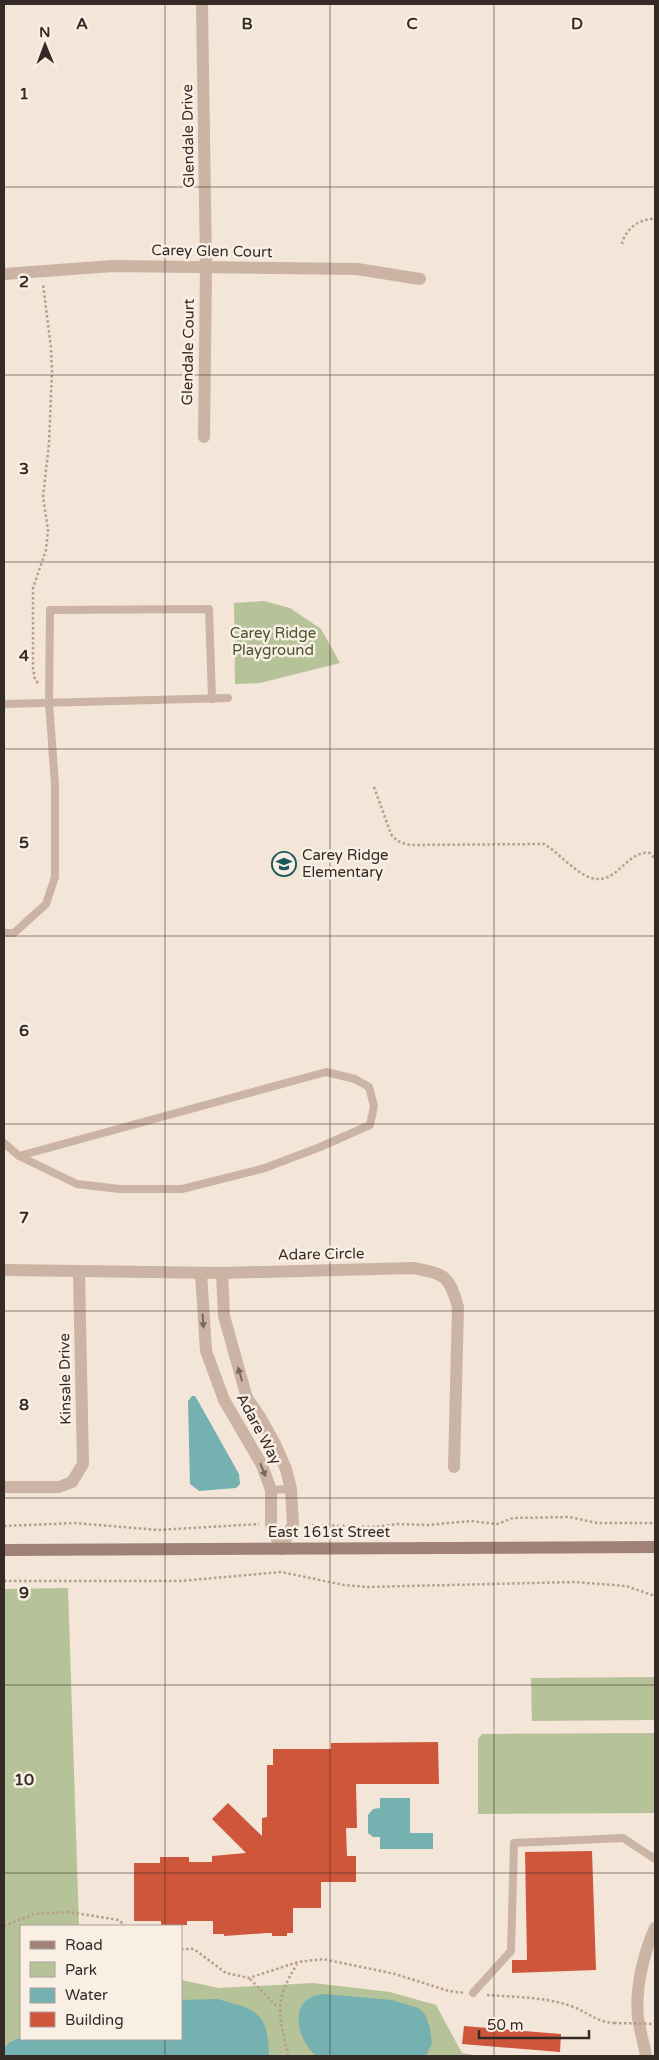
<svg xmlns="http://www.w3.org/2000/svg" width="659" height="2060" viewBox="0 0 659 2060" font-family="'Varela Round',sans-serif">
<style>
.green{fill:#b6c297}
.water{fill:#75b1b1}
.building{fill:#ce573b}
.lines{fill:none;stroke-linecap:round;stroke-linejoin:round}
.path{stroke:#b79d8e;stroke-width:2.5;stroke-dasharray:2.5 2.5;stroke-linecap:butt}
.lane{stroke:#cbb4a3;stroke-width:8}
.street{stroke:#cbb4a3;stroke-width:12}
.secondary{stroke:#9f8275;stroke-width:12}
.path-bridge{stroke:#b79d8e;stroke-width:2.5;stroke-dasharray:2.5 2.5;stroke-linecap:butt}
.oneway{fill:#79685e}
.grid{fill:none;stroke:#362a26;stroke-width:1;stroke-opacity:0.55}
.labels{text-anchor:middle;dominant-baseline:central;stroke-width:5;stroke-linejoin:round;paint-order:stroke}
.street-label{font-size:15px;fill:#362a26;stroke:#faefe5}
.park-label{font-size:15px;fill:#475628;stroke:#faefe5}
.poi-label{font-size:15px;fill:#362a26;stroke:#faefe5;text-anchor:start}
.grid-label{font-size:16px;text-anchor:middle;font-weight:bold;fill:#362a26;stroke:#faefe5;stroke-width:5;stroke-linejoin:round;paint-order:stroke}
</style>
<rect width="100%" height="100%" fill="#f3e5d8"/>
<g class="green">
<polygon points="264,601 290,608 321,629 340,663 260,683 235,684 234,603"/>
<polygon points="68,1588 79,1926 21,1926 21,2039 181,2039 181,1980 219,1988 313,1983 390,1992 436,2005 462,2053 480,2056 4,2056 4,1589"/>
<polygon points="655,1677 655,1720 532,1721 531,1678"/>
<polygon points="655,1733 655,1813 478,1814 478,1739 482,1734"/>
</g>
<g class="water">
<polygon points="192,1396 195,1396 198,1401 239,1474 240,1484 236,1488 199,1491 190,1484 188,1401"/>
<polygon points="380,1798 410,1798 410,1833 433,1833 433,1849 380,1849 380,1837 373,1837 368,1833 368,1815 373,1809 380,1808"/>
<path d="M 323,1994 L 392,2000 L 418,2008 L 425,2014 L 430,2028 L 432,2043 L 426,2056 L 316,2056 C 296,2038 287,1998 323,1994 Z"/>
<path d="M 217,1999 C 256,2010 268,2010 269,2056 L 4,2056 L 4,2048 L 9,2043 L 21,2037 L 21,2039 L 181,2039 L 181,2000 Z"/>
</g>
<g class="building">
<polygon points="438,1742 439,1784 356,1784 357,1828 346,1828 347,1856 356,1856 356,1882 321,1882 321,1908 293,1908 293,1933 287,1933 287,1936 272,1936 272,1933 267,1933 224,1936 224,1934 213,1934 213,1921 187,1921 187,1925 161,1926 161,1921 134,1921 134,1863 160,1863 160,1857 189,1857 189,1862 212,1862 212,1856 246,1853 212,1819 228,1803 262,1836 262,1818 267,1817 267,1765 273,1765 273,1749 331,1749 331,1743"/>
<polygon points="592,1851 596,1970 512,1973 512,1960 527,1960 525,1852"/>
<polygon points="464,2026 561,2034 560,2052 462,2044"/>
</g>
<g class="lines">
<g class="path">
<path d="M 622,244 C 625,229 640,218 655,219"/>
<polyline points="38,683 35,680 33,668 33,588 46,550 48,530 43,497 49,443 52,371 51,348 43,284"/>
<path d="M 374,787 L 391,834 C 396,841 401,843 410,845 L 544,844 C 561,854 581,880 599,879 C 619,879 629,850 650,853 L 655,859"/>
<polyline points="307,1525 375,1527 397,1524 428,1525 471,1521 497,1524 513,1518 570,1517 597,1523 655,1523"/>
<polyline points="4,1526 75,1523 158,1530 259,1524"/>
<polyline points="4,1581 180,1581 281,1572 344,1585 367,1587 575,1582 626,1586 655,1596"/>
<polyline points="4,1926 34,1914 69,1912 119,1920 125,1926"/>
<polyline points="181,1949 194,1949 226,1973 249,1978 298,1962 323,1959 395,1974 449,1991 464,1993"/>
<polyline points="250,1979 278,2008"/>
<path d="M 487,1995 C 515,1997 545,1997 571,2006 C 588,2012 596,2022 614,2023"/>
<path d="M 288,2056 C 279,2013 273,2003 297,1964"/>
</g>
<g class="lane">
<polyline points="4,704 228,698"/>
<polyline points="4,933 14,933 46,904 55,877 55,784 49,703 50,610 209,609 212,699"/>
<polyline points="4,1143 19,1156 77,1184 120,1189 182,1189 265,1168 320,1147 370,1125 374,1106 369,1087 355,1079 326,1072 19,1156"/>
<polyline points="271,1490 291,1489"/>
<polyline points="473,1993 511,1951 514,1843 623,1838 655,1859"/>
</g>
<g class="street">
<polyline points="202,4 206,267 204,437"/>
<polyline points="4,274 113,266 357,269 420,279"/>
<path d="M 4,1270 L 222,1273 L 413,1268 C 445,1274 449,1275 458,1307 L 454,1467"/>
<polyline points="201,1273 206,1351 224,1400 262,1465 271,1490 271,1524 281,1549"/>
<polyline points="222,1273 224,1316 247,1398 260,1417 275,1444 286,1469 291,1489 293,1524 281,1549"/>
<polyline points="4,1487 59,1487 72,1482 83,1464 79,1273"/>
<path d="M 646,2056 C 644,2044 640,2031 638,2018 C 635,1989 643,1955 655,1928"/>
</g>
<polyline class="secondary" points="4,1550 655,1547"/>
<polyline class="path-bridge" points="614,2023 655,2024"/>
</g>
<defs><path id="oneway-solid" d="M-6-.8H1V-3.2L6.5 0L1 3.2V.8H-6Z" transform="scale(1.25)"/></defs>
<g class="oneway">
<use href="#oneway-solid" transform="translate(203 1321) rotate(86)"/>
<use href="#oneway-solid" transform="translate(240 1374) rotate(-106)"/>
<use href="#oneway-solid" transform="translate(263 1470) rotate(68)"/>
</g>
<path class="grid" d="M 165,4 L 165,1926M 330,4 L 330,2056M 494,4 L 494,2056M 4,187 L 655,187M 4,375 L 655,375M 4,562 L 655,562M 4,749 L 655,749M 4,936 L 655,936M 4,1124 L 655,1124M 4,1311 L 655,1311M 4,1498 L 655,1498M 4,1685 L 655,1685M 4,1873 L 655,1873M 165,2039 L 165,2056"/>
<defs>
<symbol id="school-ring" viewBox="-11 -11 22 22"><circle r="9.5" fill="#faefe5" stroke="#19595a" stroke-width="1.5"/><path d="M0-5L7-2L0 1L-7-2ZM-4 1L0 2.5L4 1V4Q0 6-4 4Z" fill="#19595a"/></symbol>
</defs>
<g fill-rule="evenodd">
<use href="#school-ring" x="270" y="850" width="28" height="28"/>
</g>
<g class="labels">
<g class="street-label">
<text transform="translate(188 136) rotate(-91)">Glendale Drive</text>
<text transform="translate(212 251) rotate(1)">Carey Glen Court</text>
<text transform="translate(188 352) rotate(-89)">Glendale Court</text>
<text transform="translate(321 1254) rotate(-1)">Adare Circle</text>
<text transform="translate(65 1379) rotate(-91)">Kinsale Drive</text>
<text transform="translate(259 1429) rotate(62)">Adare Way</text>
<text x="329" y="1532">East 161st Street</text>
</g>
<g class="park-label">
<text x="273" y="633">Carey Ridge<tspan x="273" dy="17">Playground</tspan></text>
</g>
<g class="poi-label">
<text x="302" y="855">Carey Ridge<tspan x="302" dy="17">Elementary</tspan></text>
</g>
</g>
<g class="grid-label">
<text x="82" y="29">A</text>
<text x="247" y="29">B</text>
<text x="412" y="29">C</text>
<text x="577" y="29">D</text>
<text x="24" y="99">1</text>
<text x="24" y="287">2</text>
<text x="24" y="474">3</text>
<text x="24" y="661">4</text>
<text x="24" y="848">5</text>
<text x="24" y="1036">6</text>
<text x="24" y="1223">7</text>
<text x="24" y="1410">8</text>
<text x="24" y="1598">9</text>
<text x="24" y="1785">10</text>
</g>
<rect width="659" height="2060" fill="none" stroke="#362a26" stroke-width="10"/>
<rect x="20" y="1925" width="162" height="115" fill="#faefe5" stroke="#aca099"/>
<rect x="30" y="1941" width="25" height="8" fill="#9f8275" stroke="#aca099"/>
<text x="65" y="1950" font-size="15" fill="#362a26">Road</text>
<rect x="30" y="1962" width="25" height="15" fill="#b6c297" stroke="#aca099"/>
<text x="65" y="1975" font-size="15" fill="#362a26">Park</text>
<rect x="30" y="1988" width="25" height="15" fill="#75b1b1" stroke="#aca099"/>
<text x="65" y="2000" font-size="15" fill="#362a26">Water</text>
<rect x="30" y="2012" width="25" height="15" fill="#ce573b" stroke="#aca099"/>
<text x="65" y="2025" font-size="15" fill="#362a26">Building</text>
<g transform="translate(45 45) rotate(359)" stroke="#faefe5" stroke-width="4" paint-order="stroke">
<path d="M0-4L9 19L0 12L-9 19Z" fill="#362a26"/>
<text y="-8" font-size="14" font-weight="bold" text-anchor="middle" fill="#362a26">N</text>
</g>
<path d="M479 2030v8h110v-8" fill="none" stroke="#362a26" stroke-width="2.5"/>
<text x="487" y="2030" font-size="15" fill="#362a26" stroke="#faefe5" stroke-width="4" paint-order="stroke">50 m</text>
</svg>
